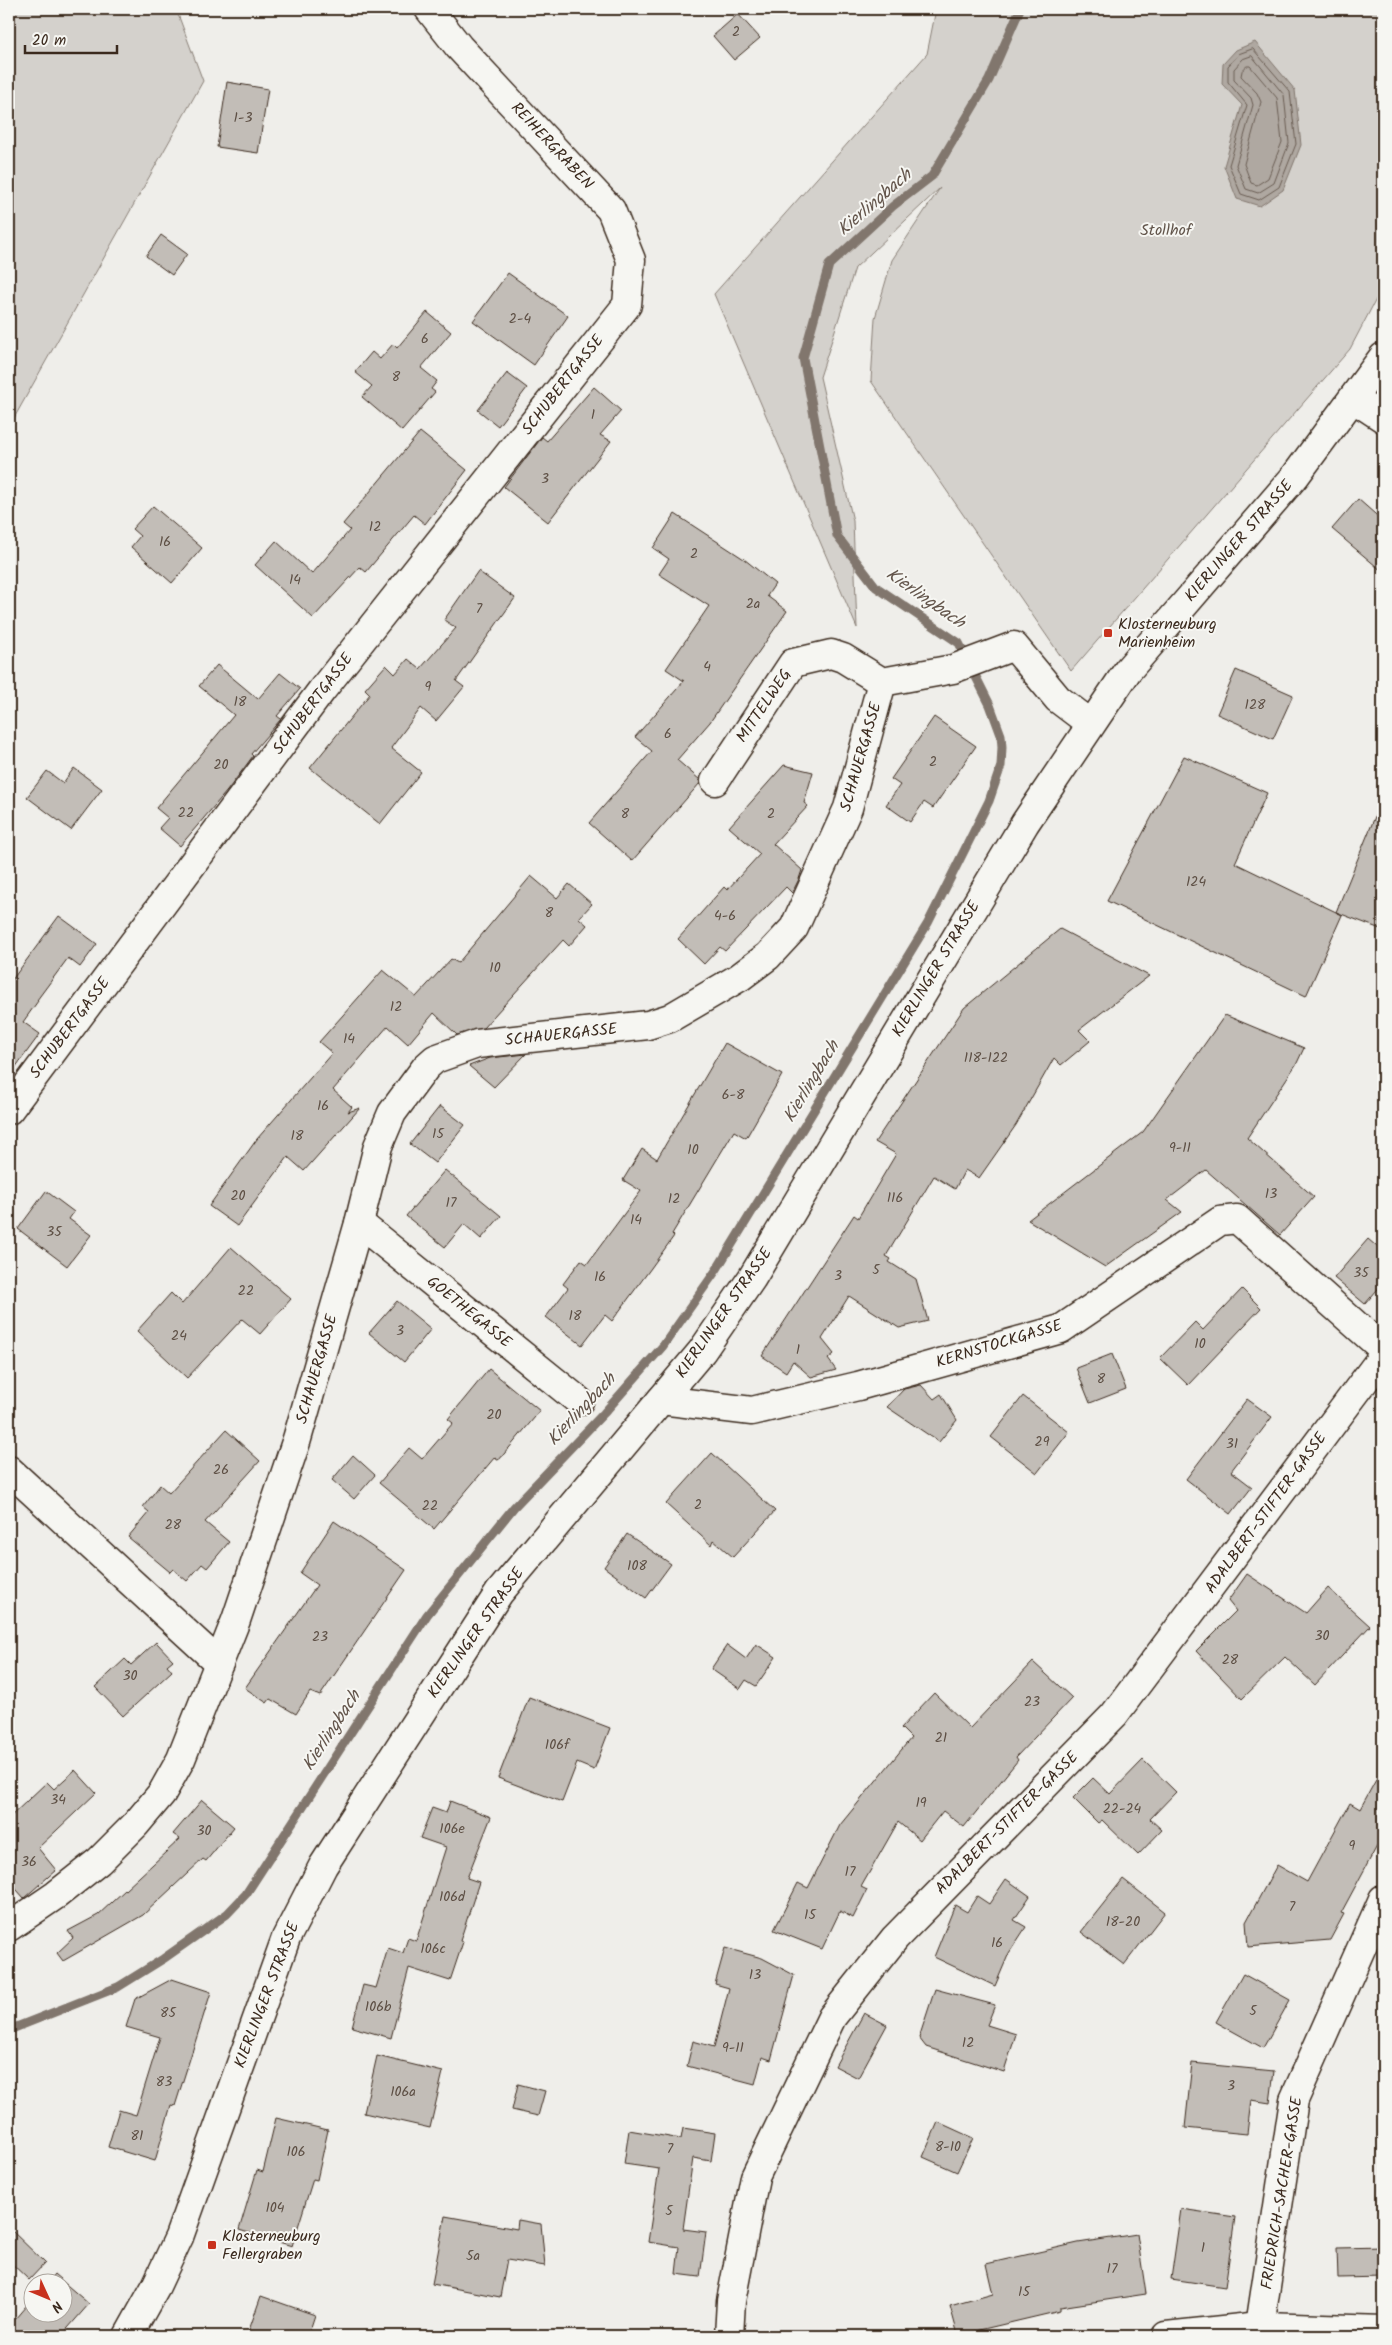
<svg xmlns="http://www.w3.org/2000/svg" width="1392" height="2345" viewBox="0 0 1392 2345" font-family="Kalam,sans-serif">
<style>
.green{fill:#d4d1cc;stroke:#887e75}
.water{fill:#afa8a1;stroke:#81766d}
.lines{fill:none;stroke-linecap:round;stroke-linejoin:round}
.shore{stroke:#695c52;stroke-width:1}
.stream{stroke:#81766d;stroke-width:9}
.building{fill:#c2bdb7;stroke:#3b2a1e}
.street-casing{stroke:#3b2a1e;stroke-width:31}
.primary-casing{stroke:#3b2a1e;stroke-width:31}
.street{stroke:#f6f6f2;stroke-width:28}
.primary{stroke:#f6f6f2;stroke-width:28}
.poi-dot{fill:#c8321e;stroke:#f6f6f2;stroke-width:2}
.labels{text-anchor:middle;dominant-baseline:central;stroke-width:4;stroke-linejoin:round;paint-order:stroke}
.number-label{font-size:14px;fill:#5d4f44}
.street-label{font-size:16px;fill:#3b2a1e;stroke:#f6f6f2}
.park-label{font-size:16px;fill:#61544a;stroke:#f6f6f2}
.poi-label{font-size:16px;fill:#3b2a1e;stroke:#f6f6f2;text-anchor:start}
.water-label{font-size:18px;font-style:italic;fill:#64564c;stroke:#f6f6f2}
</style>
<rect width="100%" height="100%" fill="#efeeea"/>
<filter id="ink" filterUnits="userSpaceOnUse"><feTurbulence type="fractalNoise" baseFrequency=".02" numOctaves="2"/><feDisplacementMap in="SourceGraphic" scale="10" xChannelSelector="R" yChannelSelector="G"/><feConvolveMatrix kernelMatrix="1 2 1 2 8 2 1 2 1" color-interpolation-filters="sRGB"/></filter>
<g filter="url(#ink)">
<g class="green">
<polygon points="9,9 176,9 203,81 9,427"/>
<polygon points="936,9 1383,9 1383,286 1350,349 1071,671 871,381 875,318 892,260 940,188 855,268 820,377 853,521 857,628 714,294 927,54"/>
</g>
<polygon class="water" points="1255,42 1295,90 1301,145 1283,190 1260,206 1237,199 1224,166 1242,105 1222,84 1223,64 1236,50"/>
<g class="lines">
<g class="shore">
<polygon points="1253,49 1290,92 1296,144 1279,187 1259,200 1241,194 1229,165 1247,105 1228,82 1228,66 1239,54"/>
<polygon points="1252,56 1284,95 1289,143 1274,183 1258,193 1246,189 1236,165 1253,105 1251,98 1234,80 1234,69 1243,59"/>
<polygon points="1247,66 1250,66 1277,98 1282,142 1268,178 1257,185 1251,183 1244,164 1261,102 1257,93 1241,76 1242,71"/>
</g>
<polyline class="stream" points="9,2030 118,1987 163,1959 227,1914 246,1894 427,1615 514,1507 604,1413 663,1346 717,1269 928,923 989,801 1001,766 1002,747 1001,735 990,705 959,643 876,587 837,536 803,358 829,265 893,206 932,176 989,80 1020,9"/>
</g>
<g class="building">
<polygon points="738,14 760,38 734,60 713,36"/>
<polygon points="227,82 268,89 258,153 217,147"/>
<polygon points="161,235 187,254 172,275 146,256"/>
<polygon points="508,273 568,316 534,365 473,321"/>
<polygon points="427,312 451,332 421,368 437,381 431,389 435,392 402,431 362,397 372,386 355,372 372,352 380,359 393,344 397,348"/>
<polygon points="507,373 527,388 498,426 478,410"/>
<polygon points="594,387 621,411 600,435 611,441 548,522 504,487 542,437 547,441"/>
<polygon points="420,432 467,470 425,524 414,515 366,572 360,567 313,618 255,565 276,541 312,574 350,530 343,524"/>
<polygon points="1358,499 1383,521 1383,572 1332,529"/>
<polygon points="153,506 202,548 172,583 131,547 140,536 132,529"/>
<polygon points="675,514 744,559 775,584 767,596 787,611 710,722 677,760 700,780 700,783 632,861 589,823 652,751 635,737 684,681 666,669 709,606 659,574 669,559 653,548"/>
<polygon points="478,571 515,598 456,681 464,687 436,721 421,708 391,748 421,772 380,824 310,768 370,694 365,689 386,665 395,674 408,659 420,669 456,628 444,620"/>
<polygon points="217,665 258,699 280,673 300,689 277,716 281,719 251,754 253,756 227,791 180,846 159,828 168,818 156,808 234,715 199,686"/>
<polygon points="1236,670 1293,695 1273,739 1217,714"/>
<polygon points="934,717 976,746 933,808 924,802 910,822 886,805 900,785 891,779"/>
<polygon points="1184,756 1267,793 1235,863 1336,912 1383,797 1383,930 1336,912 1342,915 1306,996 1107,901"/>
<polygon points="784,765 813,772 804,803 808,806 773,844 802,870 799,879 792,893 786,887 725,951 720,947 704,964 678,939 724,887 727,890 760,854 729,827"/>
<polygon points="74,768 102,789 71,830 27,797 47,771 63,783"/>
<polygon points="531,876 557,898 569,884 592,904 579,918 587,925 569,946 563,940 483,1028 457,1035 434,1013 408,1044 388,1026 333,1090 352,1107 348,1112 360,1108 304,1171 288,1157 237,1226 209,1206 257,1139 332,1053 319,1042 383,970 416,997 451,959 458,963"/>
<polygon points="59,916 97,944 80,967 68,958 37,1000 38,1001 23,1022 40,1034 9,1076 9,984"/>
<polygon points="1060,929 1149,976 1079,1030 1090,1041 1061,1065 1054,1058 1016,1125 979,1178 965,1170 955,1189 934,1176 886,1256 891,1259 889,1262 916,1279 928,1321 899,1328 849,1296 822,1339 834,1354 828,1359 836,1370 811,1377 793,1361 786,1372 762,1356 854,1215 858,1218 896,1154 875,1142 964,1008"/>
<polygon points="1225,1015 1304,1048 1297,1063 1247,1138 1314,1197 1280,1235 1206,1170 1167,1200 1182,1212 1105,1267 1028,1220 1143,1132"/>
<polygon points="725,1043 782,1075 746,1138 734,1131 672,1234 674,1236 651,1268 612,1321 605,1315 582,1345 546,1317 568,1288 563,1284 581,1260 587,1264 641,1191 623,1180 642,1149 657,1159"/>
<polygon points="526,1054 494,1087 469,1066 490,1058"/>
<polygon points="440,1106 465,1125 435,1163 410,1144"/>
<polygon points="445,1170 501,1216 481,1239 464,1224 445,1247 406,1216"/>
<polygon points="46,1191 74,1212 69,1219 91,1235 67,1266 18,1229"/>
<polygon points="1368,1239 1383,1252 1383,1283 1365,1304 1334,1278"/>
<polygon points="231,1247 291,1299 260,1334 242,1319 187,1378 137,1331 171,1293 182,1304"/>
<polygon points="1242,1289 1261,1308 1188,1385 1160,1358 1195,1322 1203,1330"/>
<polygon points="397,1301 431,1329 404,1362 369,1333"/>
<polygon points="1112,1354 1126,1389 1090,1403 1076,1368"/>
<polygon points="489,1369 540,1411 499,1460 495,1457 434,1529 379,1483 409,1448 422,1459 453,1423 448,1419"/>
<polygon points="921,1385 934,1399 941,1394 957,1420 939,1442 887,1407 904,1389"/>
<polygon points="1023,1396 1069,1432 1037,1473 991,1437"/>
<polygon points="1247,1399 1272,1417 1231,1471 1252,1487 1231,1514 1186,1479"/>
<polygon points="226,1430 260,1461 205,1522 229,1542 207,1568 202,1564 187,1581 173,1569 170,1572 128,1537 149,1512 143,1507 160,1485 169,1493"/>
<polygon points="712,1453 775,1511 733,1557 713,1540 711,1545 666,1504"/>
<polygon points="353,1455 375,1475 354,1499 332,1480"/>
<polygon points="334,1521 406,1570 320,1696 310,1692 296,1714 270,1699 267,1703 245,1688 317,1585 300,1573"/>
<polygon points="627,1534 671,1564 646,1598 604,1567"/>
<polygon points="1247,1574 1306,1613 1328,1588 1370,1626 1315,1685 1285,1657 1242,1699 1196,1651 1236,1611 1228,1601"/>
<polygon points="156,1642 173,1660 167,1665 172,1671 123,1716 95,1687 125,1659 131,1665"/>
<polygon points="756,1644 776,1657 756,1686 746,1680 740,1689 711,1669 727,1645 746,1659"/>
<polygon points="1033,1662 1072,1698 1016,1757 1018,1760 964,1827 943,1811 920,1840 898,1822 861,1887 867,1890 853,1918 840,1911 822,1949 774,1930 798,1883 808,1888 840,1825 911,1738 901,1728 934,1693 970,1728"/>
<polygon points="529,1697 610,1728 594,1770 577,1763 562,1802 498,1778"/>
<polygon points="1143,1760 1176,1792 1150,1819 1162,1830 1138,1855 1102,1820 1098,1823 1073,1798 1093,1778 1110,1794"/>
<polygon points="1383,1767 1383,1835 1341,1913 1344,1914 1330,1940 1248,1947 1246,1922 1277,1865 1307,1882 1350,1803 1360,1809"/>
<polygon points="75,1770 96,1793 38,1848 56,1870 24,1898 9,1881 9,1818 47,1782 54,1789"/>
<polygon points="202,1800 234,1827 206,1861 203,1859 143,1915 63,1961 57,1953 73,1938 68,1931 98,1915 180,1839 173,1834"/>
<polygon points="450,1801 491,1817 467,1878 479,1882 460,1941 463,1942 450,1981 409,1968 391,2038 352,2027 363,1985 376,1988 388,1948 403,1953 408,1938 416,1941 446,1847 420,1838 432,1808 446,1813"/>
<polygon points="1006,1879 1030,1896 1014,1920 1026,1927 1009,1953 995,1986 934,1957 955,1905 967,1912 977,1896 989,1904"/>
<polygon points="1123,1879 1165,1912 1124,1965 1081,1932"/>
<polygon points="725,1948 762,1958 794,1975 771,2060 762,2057 755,2084 687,2066 693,2041 714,2047 729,1988 715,1984"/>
<polygon points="1243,1974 1290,2000 1263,2048 1216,2022"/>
<polygon points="172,1979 211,1992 175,2106 171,2105 155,2161 108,2147 119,2110 136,2115 160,2037 126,2027 135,1999"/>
<polygon points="935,1989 995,2005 987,2025 1016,2034 1004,2072 926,2047 919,2038"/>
<polygon points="864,2013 887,2025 858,2078 835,2066"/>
<polygon points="377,2056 443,2072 430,2128 364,2113"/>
<polygon points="1192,2063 1274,2071 1270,2103 1251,2100 1247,2134 1185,2128"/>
<polygon points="518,2084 545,2091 538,2116 512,2110"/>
<polygon points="276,2118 328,2130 317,2180 313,2179 292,2246 239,2230 257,2170 263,2172"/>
<polygon points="938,2122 973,2138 957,2172 923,2157"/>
<polygon points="683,2128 715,2133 711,2161 693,2158 683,2229 706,2232 700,2277 676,2274 679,2247 648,2242 659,2169 624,2164 629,2130 681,2139"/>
<polygon points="1181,2209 1235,2217 1225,2287 1171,2279"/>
<polygon points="445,2216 517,2229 518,2220 541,2224 545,2266 507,2260 500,2297 432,2284"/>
<polygon points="9,2228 45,2263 29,2280 9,2261"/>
<polygon points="1137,2234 1146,2294 1060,2307 1060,2311 958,2335 950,2306 993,2294 986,2264 1078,2243"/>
<polygon points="1383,2247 1383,2277 1338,2278 1337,2248"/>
<polygon points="54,2274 89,2304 61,2336 9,2336 9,2326 32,2299 32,2312 62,2312 62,2282 47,2282"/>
<polygon points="261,2296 315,2315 308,2336 247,2336"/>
</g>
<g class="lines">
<defs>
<g id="street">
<polyline points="1354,399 1383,418"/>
<polyline points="715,781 793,663 831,654 843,658 882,682"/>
<polyline points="9,1110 322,690 627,305 631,260 611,210 459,47 429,9"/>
<polyline points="359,1223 579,1401"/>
<polyline points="661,1400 752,1411 858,1386 1061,1329 1220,1221 1237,1219 1383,1349"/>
<polyline points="9,1470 219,1663"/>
<polyline points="9,1927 56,1895 99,1861 136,1824 162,1793 181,1759 236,1620 297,1439 359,1223 378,1146 392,1113 426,1067 435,1059 477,1044 648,1025 670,1018 740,977 768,956 794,928 848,808 882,682 953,669 1014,646 1058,699 1091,724"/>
<polyline points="1260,2326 1294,2100 1383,1899"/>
<polyline points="729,2336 731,2301 755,2177 832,2017 895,1938 1114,1715 1383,1356"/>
<polyline points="1166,2336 1260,2326 1383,2330"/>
</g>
<polyline id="primary" points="128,2336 156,2286 179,2237 286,1938 323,1866 499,1593 702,1351 752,1278 1025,823 1128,670 1296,475 1383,357"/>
</defs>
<use href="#street" class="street-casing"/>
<use href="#primary" class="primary-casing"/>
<use href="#street" class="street"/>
<use href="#primary" class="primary"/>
</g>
</g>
<g class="poi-dot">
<rect x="1103" y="628" width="10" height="10" rx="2.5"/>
<rect x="207" y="2240" width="10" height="10" rx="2.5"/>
</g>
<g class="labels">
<g class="number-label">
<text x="736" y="32">2</text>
<text x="243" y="118">1-3</text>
<text x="520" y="319">2-4</text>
<text x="425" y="339">6</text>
<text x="396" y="377">8</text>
<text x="593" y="415">1</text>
<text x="545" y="479">3</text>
<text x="375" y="527">12</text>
<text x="165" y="542">16</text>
<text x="694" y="554">2</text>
<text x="295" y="580">14</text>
<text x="753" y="604">2a</text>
<text x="479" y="609">7</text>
<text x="707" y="667">4</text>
<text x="428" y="687">9</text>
<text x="240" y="702">18</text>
<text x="1255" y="705">128</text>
<text x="668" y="734">6</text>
<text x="933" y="762">2</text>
<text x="221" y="765">20</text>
<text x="186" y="813">22</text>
<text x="625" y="814">8</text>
<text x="771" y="814">2</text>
<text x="1196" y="882">124</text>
<text x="549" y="913">8</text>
<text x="725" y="916">4-6</text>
<text x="495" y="968">10</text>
<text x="396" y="1007">12</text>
<text x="349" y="1039">14</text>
<text x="986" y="1058">118-122</text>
<text x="733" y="1095">6-8</text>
<text x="323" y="1106">16</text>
<text x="438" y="1134">15</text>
<text x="297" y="1136">18</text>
<text x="1180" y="1148">9-11</text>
<text x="693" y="1150">10</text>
<text x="1271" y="1194">13</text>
<text x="238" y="1196">20</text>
<text x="895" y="1198">116</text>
<text x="674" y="1199">12</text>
<text x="451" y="1203">17</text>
<text x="636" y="1220">14</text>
<text x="54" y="1232">35</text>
<text x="876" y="1270">5</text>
<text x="1361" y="1273">35</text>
<text x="838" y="1276">3</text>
<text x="600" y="1277">16</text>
<text x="246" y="1291">22</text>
<text x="575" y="1316">18</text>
<text x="400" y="1331">3</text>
<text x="179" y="1336">24</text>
<text x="1200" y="1344">10</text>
<text x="798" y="1350">1</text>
<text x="1101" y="1379">8</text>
<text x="494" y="1415">20</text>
<text x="1042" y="1442">29</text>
<text x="1232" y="1444">31</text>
<text x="221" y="1470">26</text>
<text x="698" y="1505">2</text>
<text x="430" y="1506">22</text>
<text x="173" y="1525">28</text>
<text x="637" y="1566">108</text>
<text x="1322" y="1636">30</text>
<text x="320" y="1637">23</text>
<text x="1230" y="1660">28</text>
<text x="130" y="1676">30</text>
<text x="1032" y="1702">23</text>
<text x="941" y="1738">21</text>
<text x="557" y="1745">106f</text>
<text x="58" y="1800">34</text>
<text x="921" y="1803">19</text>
<text x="1122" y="1809">22-24</text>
<text x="452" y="1829">106e</text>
<text x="204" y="1831">30</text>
<text x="1352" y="1846">9</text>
<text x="29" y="1862">36</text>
<text x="850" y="1872">17</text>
<text x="452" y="1897">106d</text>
<text x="1292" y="1907">7</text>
<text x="810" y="1915">15</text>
<text x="1123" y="1922">18-20</text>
<text x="997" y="1943">16</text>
<text x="433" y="1949">106c</text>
<text x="755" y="1975">13</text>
<text x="378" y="2007">106b</text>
<text x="1253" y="2011">5</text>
<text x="168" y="2013">85</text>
<text x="968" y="2043">12</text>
<text x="733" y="2048">9-11</text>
<text x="164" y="2082">83</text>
<text x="1231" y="2086">3</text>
<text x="403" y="2092">106a</text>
<text x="137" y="2136">81</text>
<text x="948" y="2147">8-10</text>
<text x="670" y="2149">7</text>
<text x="296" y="2152">106</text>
<text x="275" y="2208">104</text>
<text x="669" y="2211">5</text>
<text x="1203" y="2248">1</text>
<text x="473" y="2256">5a</text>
<text x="1112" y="2269">17</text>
<text x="1024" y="2292">15</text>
</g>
<g class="street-label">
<text transform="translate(552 146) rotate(47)">REIHERGRABEN</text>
<text transform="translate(563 385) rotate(-52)">SCHUBERTGASSE</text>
<text transform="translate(1239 541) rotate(-49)">KIERLINGER STRASSE</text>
<text transform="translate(313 704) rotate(-53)">SCHUBERTGASSE</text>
<text transform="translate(764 706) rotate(-56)">MITTELWEG</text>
<text transform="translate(861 757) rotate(-74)">SCHAUERGASSE</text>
<text transform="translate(936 969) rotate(-59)">KIERLINGER STRASSE</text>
<text transform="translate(70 1028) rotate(-53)">SCHUBERTGASSE</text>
<text transform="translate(561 1035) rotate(-6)">SCHAUERGASSE</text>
<text transform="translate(469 1312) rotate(39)">GOETHEGASSE</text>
<text transform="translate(724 1313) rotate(-55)">KIERLINGER STRASSE</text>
<text transform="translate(999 1344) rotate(-17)">KERNSTOCKGASSE</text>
<text transform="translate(317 1369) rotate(-74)">SCHAUERGASSE</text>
<text transform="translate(1266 1513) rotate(-54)">ADALBERT-STIFTER-GASSE</text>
<text transform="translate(476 1633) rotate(-55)">KIERLINGER STRASSE</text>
<text transform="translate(1007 1823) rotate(-45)">ADALBERT-STIFTER-GASSE</text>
<text transform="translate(267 1995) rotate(-69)">KIERLINGER STRASSE</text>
<text transform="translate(1282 2193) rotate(-81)">FRIEDRICH-SACHER-GASSE</text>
</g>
<g class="park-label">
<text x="1166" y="230">Stollhof</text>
</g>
<g class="poi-label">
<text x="1118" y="624">Klosterneuburg<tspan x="1118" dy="18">Marienheim</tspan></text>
<text x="222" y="2236">Klosterneuburg<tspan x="222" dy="18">Fellergraben</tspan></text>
</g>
<g class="water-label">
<text transform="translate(875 203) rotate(-41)">Kierlingbach</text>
<text transform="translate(925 599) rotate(35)">Kierlingbach</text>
<text transform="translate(812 1082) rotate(-59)">Kierlingbach</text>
<text transform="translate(582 1410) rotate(-47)">Kierlingbach</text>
<text transform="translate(332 1731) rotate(-57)">Kierlingbach</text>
</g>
</g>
<rect width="1392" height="2345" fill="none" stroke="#f6f6f2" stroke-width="30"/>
<rect x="15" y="15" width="1362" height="2315" fill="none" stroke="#3b2a1e" stroke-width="2" filter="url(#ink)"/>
<g transform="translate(48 2298) rotate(134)"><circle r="24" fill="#f6f6f2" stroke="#aba49d"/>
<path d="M0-4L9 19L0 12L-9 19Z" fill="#c8321e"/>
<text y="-8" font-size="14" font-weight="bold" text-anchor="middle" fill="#3b2a1e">N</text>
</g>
<path d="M25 45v8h92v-8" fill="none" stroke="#3b2a1e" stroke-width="2.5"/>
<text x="32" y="45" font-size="15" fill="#3b2a1e" stroke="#f6f6f2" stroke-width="4" paint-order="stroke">20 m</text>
</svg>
